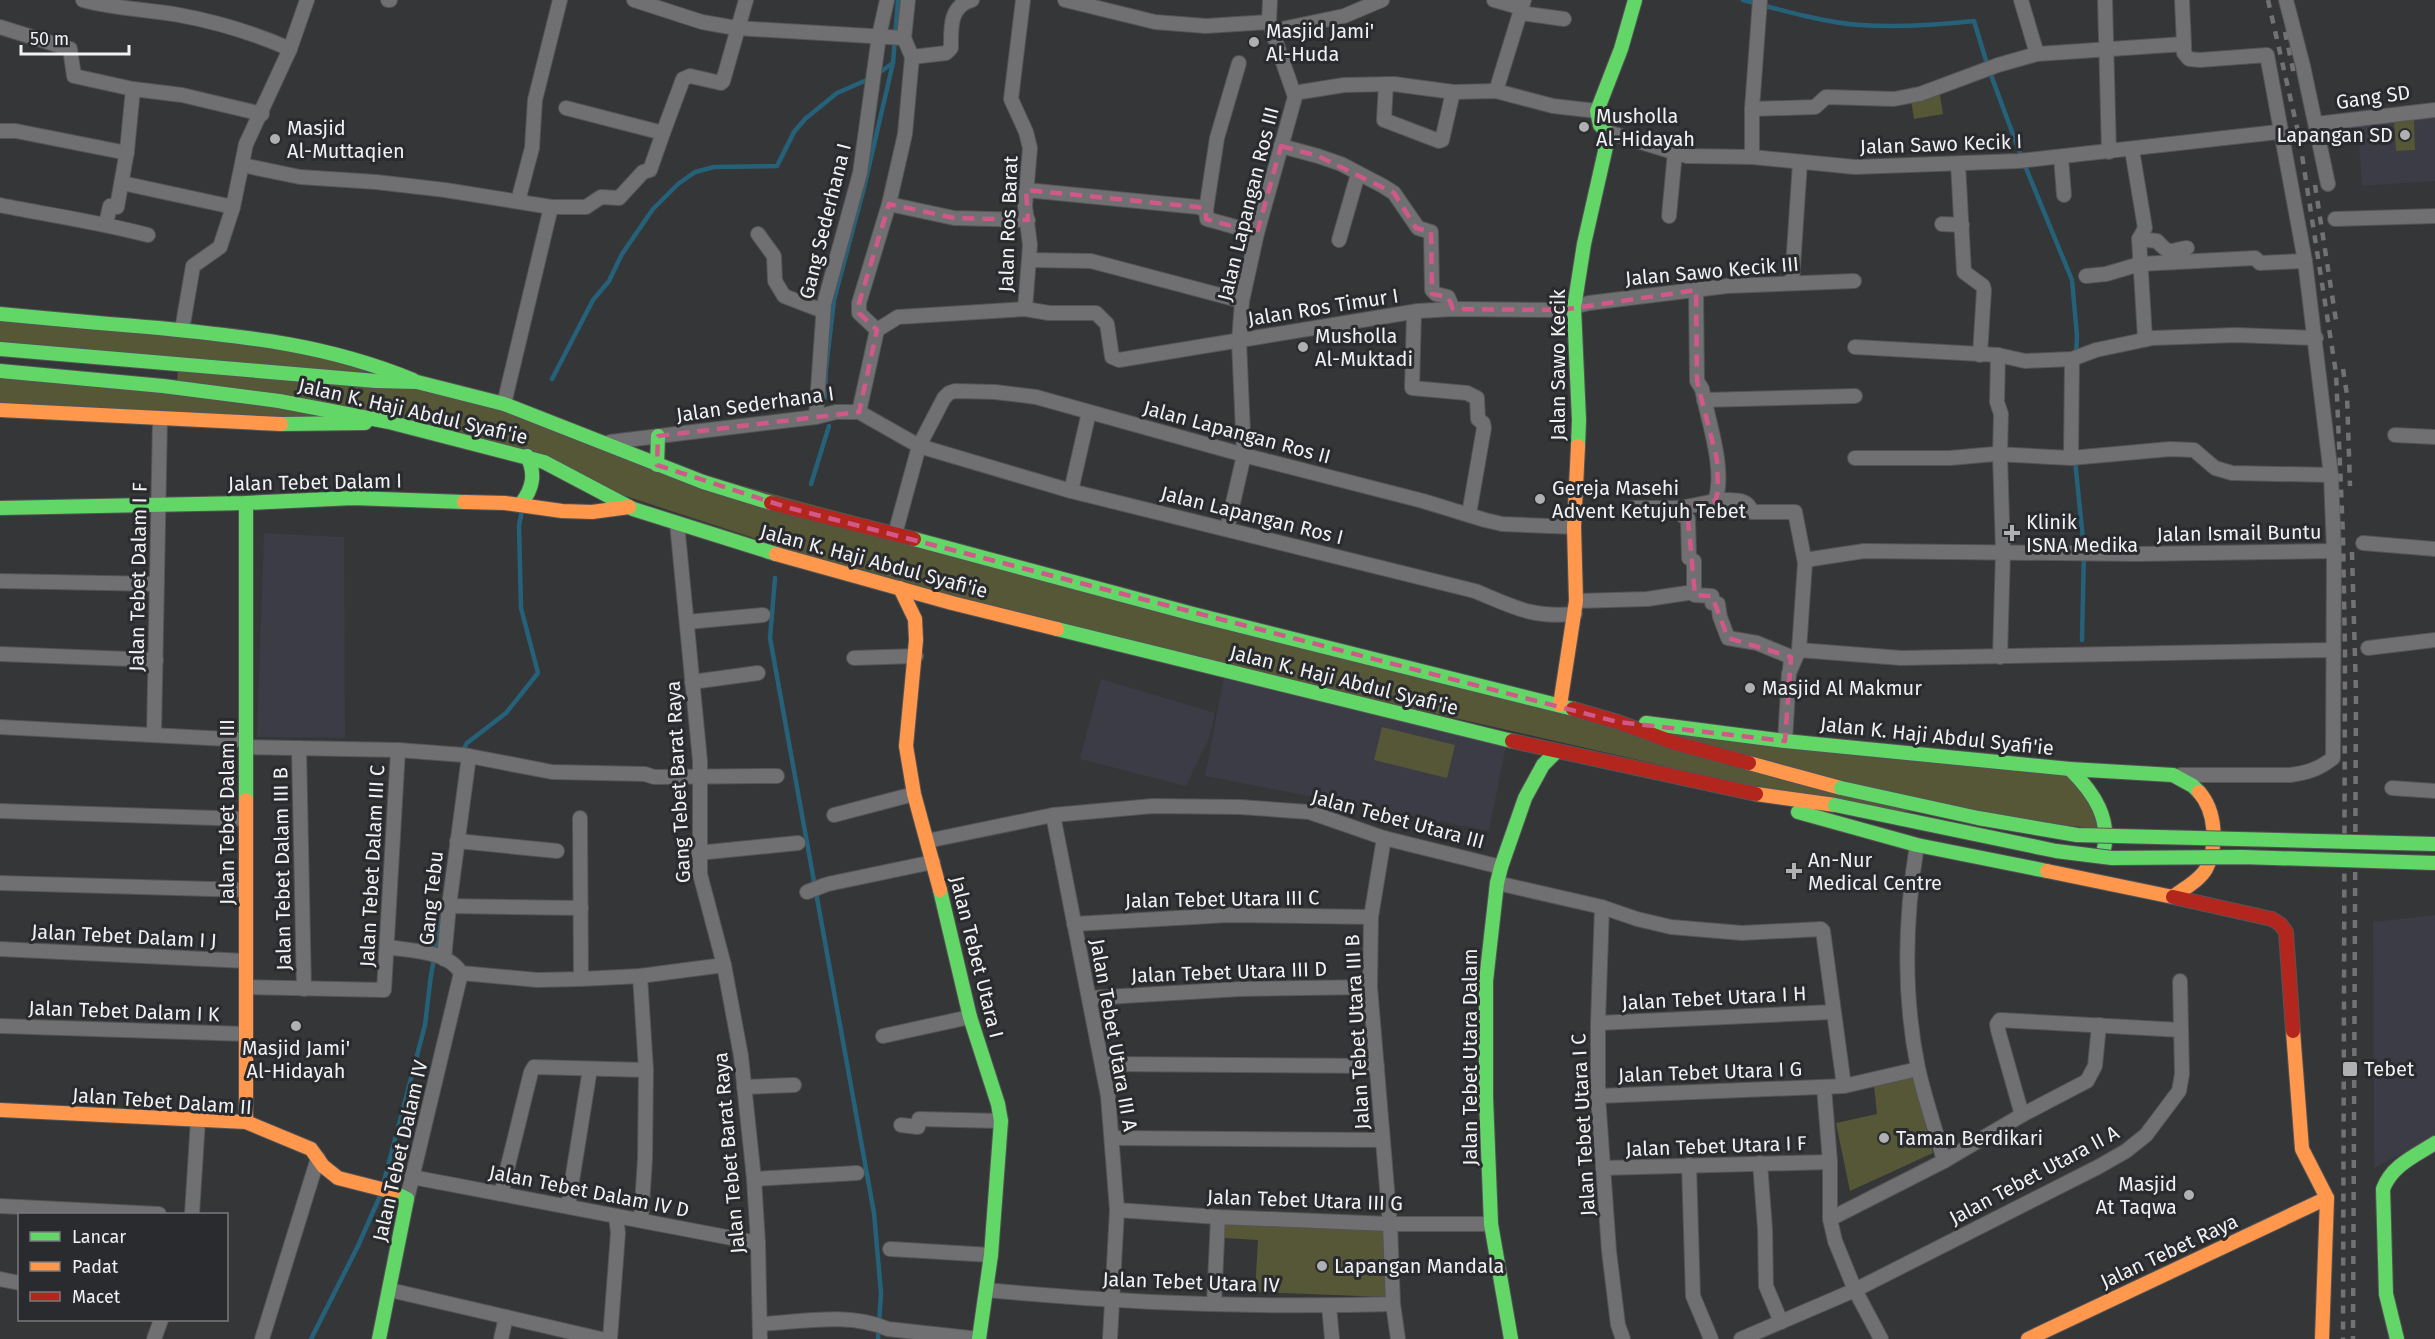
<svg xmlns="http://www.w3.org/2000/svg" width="2435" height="1339" viewBox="0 0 2435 1339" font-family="'Fira Sans',sans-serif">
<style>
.built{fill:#3b3c45}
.green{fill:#555737}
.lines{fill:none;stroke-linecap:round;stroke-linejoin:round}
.stream{stroke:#25627a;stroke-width:4.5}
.street-casing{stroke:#545456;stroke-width:16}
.fast-casing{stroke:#545456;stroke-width:16}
.slow-casing{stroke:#545456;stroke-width:16}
.jam-casing{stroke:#545456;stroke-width:16}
.street{stroke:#707072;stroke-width:14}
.fast{stroke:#63d668;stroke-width:14}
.slow{stroke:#ff974d;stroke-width:14}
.jam{stroke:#b3261e;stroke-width:14}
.rail{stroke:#727274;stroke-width:4.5;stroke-dasharray:8 8;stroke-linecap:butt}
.fast-bridge-casing{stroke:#545456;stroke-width:16;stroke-linecap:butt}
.fast-bridge{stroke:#63d668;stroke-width:14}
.marked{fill:none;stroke:#d05989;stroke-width:4.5;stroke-dasharray:12 8;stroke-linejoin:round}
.poi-dot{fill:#afb0b1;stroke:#2a2b2e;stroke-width:2}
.labels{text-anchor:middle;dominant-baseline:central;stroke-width:6;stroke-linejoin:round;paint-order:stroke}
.poi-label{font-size:20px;fill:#f1f1f3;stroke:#2a2b2e;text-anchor:start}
.street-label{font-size:20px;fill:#f1f1f3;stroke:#2a2b2e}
</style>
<rect width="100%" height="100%" fill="#353637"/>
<g class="built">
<polygon points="2435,112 2435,181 2362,186 2357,118"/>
<polygon points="264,533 344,537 345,738 257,737"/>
<polygon points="1225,671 1507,741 1489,831 1205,776"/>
<polygon points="1101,679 1215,713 1209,738 1186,786 1080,759"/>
<polygon points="2435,915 2435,1136 2374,1168 2373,922"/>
</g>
<g class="green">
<polygon points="1938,83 1943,114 1914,119 1909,88"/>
<polygon points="2414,119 2415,150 2396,151 2394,121"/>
<polygon points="0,315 334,353 636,457 1618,722 2070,769 2106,829 1835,805 952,603 586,483 389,422 0,410 0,371 177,388 178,365 0,349"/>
<polygon points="1382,727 1455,745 1447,778 1374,760"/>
<polygon points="1913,1077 1933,1153 1850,1191 1836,1123 1877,1114 1874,1086"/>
<polygon points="1224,1221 1389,1228 1386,1297 1255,1292 1258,1240 1223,1238"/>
</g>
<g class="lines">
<g class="stream">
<path d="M 1743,0 C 1778,9 1825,23 1860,25 C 1898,28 1937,25 1974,21 L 1988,67 L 2021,156 L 2072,280 L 2077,336 L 2076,356"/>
<polyline points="876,75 893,63"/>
<polyline points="552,379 593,300 609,281 622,254 653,209 678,184 695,172 714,167 777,166 794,132 805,119 837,93 869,79"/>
<polyline points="825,398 826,369 834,300 864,188 893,63 898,0"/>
<polyline points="2075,460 2084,550 2082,640"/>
<polyline points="811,484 829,426"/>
<polyline points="775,578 770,638 874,1213 881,1293 878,1339"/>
<polyline points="462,752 467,743 506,713 538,673 521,608 519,526 522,510"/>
<polyline points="383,1185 425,1025 431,975 442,915"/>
<polyline points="311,1339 358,1246 380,1196"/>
</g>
<defs>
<g id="street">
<path d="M 83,0 C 115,9 147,9 179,15 C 217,22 256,34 290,49"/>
<polyline points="388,0 390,0"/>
<polyline points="634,0 702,22 736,28 904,38"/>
<polyline points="1023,0 1011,99 1026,132 1030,148 1025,206 1030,245 1025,309"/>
<polyline points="1065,0 1155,22 1206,26 1269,22"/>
<polyline points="1494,0 1522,8"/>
<polyline points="2021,0 2037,54"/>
<polyline points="2105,0 2109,152"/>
<polyline points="2182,0 2184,44"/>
<polyline points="2286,0 2303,66 2328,184"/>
<polyline points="1520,13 1564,19"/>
<polyline points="0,27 70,49 74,76 133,89 182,95 262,114"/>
<polyline points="1272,31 1344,16 1382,0"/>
<path d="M 912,57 L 946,53 L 951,48 C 951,29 949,6 972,0"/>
<polyline points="1386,84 1384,120 1439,141 1442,140 1453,92"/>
<polyline points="1496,91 1524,0"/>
<polyline points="1294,93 1344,85 1394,84 1453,92 1496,91 1553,106 1597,111"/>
<polyline points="566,108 663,133 683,79 690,76 721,83 723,81 746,0"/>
<path d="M 1752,109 L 1815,107 L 1826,97 L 1894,99 L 1920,94 L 1998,65 L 2037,54 L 2184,44 L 2184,53 L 2189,59 L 2200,60 L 2267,55 L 2305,261 L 2331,475 L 2334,551 L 2333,758 C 2319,769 2307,773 2290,775 L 2181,775"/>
<polyline points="2316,124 2435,110"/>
<polyline points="0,131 16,131 127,153"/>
<polyline points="1607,132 1687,156 1752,157 1855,167 2019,161 2278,132"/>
<polyline points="1281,146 1318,156 1341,164 1383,186 1394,193 1418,228 1431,232 1432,290 1436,294 1448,297 1453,309"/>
<polyline points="2132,150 2145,228 2139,239 2145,338"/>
<polyline points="1752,157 1752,109 1760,0"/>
<polyline points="2061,157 2064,195"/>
<polyline points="1958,164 1964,272 1983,286 1984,290 1980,355"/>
<polyline points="242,165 300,177 376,182 445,190 551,207 586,207 601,197 619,198 643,172 650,170 663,133"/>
<polyline points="122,183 233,207"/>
<polyline points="1026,190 1198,207 1206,210 1207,219 1257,233"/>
<polyline points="518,201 532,148 535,100 560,0"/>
<polyline points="889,204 954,218 1028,220"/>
<path d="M 0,205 C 49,215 99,222 148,235"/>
<polyline points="1206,210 1217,138 1239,63"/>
<polyline points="1669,216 1675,152"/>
<polyline points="2335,219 2435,216"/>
<polyline points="106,224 110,206 117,207 127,151 133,89"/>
<polyline points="1942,224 1962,225"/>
<polyline points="758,234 774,256 775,281 784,296 823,311"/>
<path d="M 2139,239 L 2157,241 C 2170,255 2168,251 2187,248"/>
<polyline points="1339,240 1358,174"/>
<polyline points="1029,260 1091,261 1242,301"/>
<polyline points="2086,276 2106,274 2140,264 2255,258 2260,263 2305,261"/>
<polyline points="1792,282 1800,162"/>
<polyline points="1414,312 1412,388 1467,393 1477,398 1478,419 1483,423 1484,428 1469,514"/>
<polyline points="182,330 193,266 220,247 233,207 246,144 290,49 307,0"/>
<polyline points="877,330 898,317 1025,309 1049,313 1096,313 1107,324 1112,357 1119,360 1418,311 1453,309 1561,310 1589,303 1727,286 1854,281"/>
<polyline points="877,330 859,313 859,303 889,204 905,134 912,57 904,38 908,0"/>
<polyline points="1855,347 1998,355 2025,361 2072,359 2096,350 2153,338 2236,335 2316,338"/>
<polyline points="1998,355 1997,402 2001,414 2000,454 2003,552 2000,657"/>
<polyline points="1704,400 1855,396"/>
<polyline points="504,404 551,207"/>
<polyline points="859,412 877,330"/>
<polyline points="816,417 824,304 860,173 879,36 887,0"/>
<polyline points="2395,435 2435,437"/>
<path d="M 610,442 L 816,417 L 836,412 L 859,412 L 919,446 L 1071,491 L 1475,591 C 1514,607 1531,618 1575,614"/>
<polyline points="1855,458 1950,458 1995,454 2071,458 2170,449 2194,450 2215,468 2232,473 2331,475"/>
<polyline points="2071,458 2072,359"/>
<polyline points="1071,491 1089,412"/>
<path d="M 1716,500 C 1729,501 1747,496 1752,512 L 1795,512 L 1805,563 L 1799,650"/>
<polyline points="1632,508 1680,508"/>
<polyline points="677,523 700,761 700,874 724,965 741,1056 754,1179 758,1243 760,1339"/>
<polyline points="1227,529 1244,455 1239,341 1242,301 1257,233 1295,97 1269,22 1270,0"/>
<polyline points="895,534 919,446 944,398 949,393 955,391 995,392 1036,397 1255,458 1423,501 1485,520 1502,524 1574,527"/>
<polyline points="2363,543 2435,549"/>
<polyline points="1805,560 1864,551 2136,554 2334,551"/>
<polyline points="0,581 157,584"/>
<polyline points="1694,592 1695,595 1712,596 1712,603 1718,604 1720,617 1728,638 1757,643 1791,657 1790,670"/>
<path d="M 1576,601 L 1647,599 L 1694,592 L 1694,561 L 1689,558 L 1688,519 L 1683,516 L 1680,508 L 1715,501 C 1726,470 1708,421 1702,389 L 1697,381 L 1696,290"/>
<polyline points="687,622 763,615"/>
<polyline points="2368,648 2435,640"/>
<polyline points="0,654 156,660"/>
<polyline points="854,658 916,656"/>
<polyline points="692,682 758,673"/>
<polyline points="0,727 246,740"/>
<polyline points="154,735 160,419"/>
<polyline points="1785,741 1789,673 1799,650 1901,658 2333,650"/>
<polyline points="246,747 398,750 464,755 552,772 645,774 654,777 777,776"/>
<polyline points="299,748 304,989"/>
<polyline points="2392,788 2435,791"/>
<polyline points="0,811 246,819"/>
<polyline points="834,815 914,794"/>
<polyline points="1053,815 1108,1096 1117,1210 1110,1339"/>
<polyline points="580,818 581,979"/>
<polyline points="1384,838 1371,917 1370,987 1390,1224 1393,1304 1398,1339"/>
<polyline points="457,841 557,851"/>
<polyline points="927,841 1053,815 1153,806 1240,807 1309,812 1384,838 1501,867"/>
<path d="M 1917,845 C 1905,918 1903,995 1918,1068 C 1925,1100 1936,1130 1944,1161"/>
<polyline points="698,853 798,843"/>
<polyline points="0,883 246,890"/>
<polyline points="1497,883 1602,907 1637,919 1671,927 1742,933 1821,929 1823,931 1844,1086"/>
<polyline points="828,884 933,862"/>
<polyline points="807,892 825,885"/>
<polyline points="449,906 581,908"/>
<polyline points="1602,907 1598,1023 1598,1096 1609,1251 1618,1325 1623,1339"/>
<polyline points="1074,924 1228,915 1371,917"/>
<path d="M 387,947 C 411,951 447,950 461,973 L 537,980 L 581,979 L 640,976 L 724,965"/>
<polyline points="0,949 246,961"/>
<polyline points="444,959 449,906 469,756"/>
<polyline points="640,976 646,1070 645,1159 641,1220"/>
<polyline points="247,987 384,990 398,750"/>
<polyline points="1090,998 1240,989 1370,987"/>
<polyline points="1598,1023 1833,1012"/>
<polyline points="0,1026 246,1034"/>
<polyline points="883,1036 970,1017"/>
<polyline points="1103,1064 1377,1066"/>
<polyline points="744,1087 794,1085"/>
<polyline points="1824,1087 1830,1162 1830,1219 1835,1241 1855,1290 1881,1339"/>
<polyline points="1598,1096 1844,1086 1918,1069"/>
<polyline points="2022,1115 1998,1030 1997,1024 2000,1020 2181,1030"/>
<polyline points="901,1125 918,1127 919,1119 1001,1121"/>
<polyline points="1112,1138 1382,1140"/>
<polyline points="1760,1163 1765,1229 1766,1286 1781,1322"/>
<polyline points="1689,1165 1693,1296 1711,1339"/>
<polyline points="1603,1168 1830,1162"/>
<polyline points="412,1177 758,1243"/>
<polyline points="754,1179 857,1173"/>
<polyline points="501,1194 531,1072 534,1067 646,1070"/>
<polyline points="407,1199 461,973"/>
<polyline points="0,1206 159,1214"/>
<polyline points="568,1206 590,1069"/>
<polyline points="1117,1210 1218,1217 1390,1224 1491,1224"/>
<polyline points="192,1214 198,1120"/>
<polyline points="1830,1219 1944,1161 2022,1115 2087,1081 2095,1066 2099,1025"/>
<polyline points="890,1249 991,1255"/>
<polyline points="0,1279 20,1283"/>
<polyline points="390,1290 601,1339"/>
<path d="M 987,1290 C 1122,1303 1258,1308 1393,1304"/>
<polyline points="1214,1304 1218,1217"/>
<polyline points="1329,1306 1332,1339"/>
<path d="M 760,1324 C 801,1322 849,1312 888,1329 L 979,1339"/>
<polyline points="154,1339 161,1320"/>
<polyline points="262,1339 318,1158"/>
<polyline points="501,1339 506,1317"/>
<polyline points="610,1339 618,1233 616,1216"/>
<polyline points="1741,1339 1855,1290 2098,1167 2126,1151 2146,1135 2179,1091 2182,1074 2180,981"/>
</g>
<g id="fast">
<path d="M 0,314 C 53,319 106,324 159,328 C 250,337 328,345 413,380"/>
<polyline points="0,349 376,381 417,382 504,404 703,482 771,503"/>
<polyline points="0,371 163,386 279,401 389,422 544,462 633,509 776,554"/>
<polyline points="281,424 365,423"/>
<polyline points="1578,446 1579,420 1574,308 1584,244 1608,138 1607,132 1600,125 1597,111 1621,49 1635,0"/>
<polyline points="657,465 658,436"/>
<polyline points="246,503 246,800"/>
<path d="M 521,504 C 533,488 536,474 527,456"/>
<polyline points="0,508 246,503 353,498 464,502"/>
<polyline points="914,539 1193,614 1573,709"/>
<polyline points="1057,629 1512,741"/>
<polyline points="1646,723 1785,741 2070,769 2173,775 2193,786 2199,792"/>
<path d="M 2070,769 C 2094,793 2112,819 2103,854"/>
<polyline points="1798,812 1917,845 2047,871"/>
<polyline points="940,890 970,1017 998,1104 1001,1121 991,1255 979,1339"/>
<polyline points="379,1339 407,1199 393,1192"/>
<polyline points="1511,1339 1491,1224 1486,1098 1486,981 1497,883 1501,867 1525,798 1543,765 1556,752"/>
<path d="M 2397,1339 L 2386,1294 L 2383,1189 C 2392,1165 2415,1156 2435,1143"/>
</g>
<g id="slow">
<polyline points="0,410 281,424"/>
<polyline points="464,502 505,503 562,511 592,512 629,507"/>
<polyline points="776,554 952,603 1057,629"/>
<polyline points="900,588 915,619 916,640 906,746 914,794 940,890"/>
<polyline points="1560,705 1576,601 1574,527 1578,446"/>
<polyline points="1749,763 1841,788"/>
<polyline points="1756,794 1835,805"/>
<polyline points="246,800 246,1122"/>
<path d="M 2047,871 L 2173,897 C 2183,889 2200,880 2206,869 C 2218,847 2216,811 2199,792"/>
<polyline points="2293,1031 2302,1149 2327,1198 2322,1339"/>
<polyline points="0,1110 246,1122 311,1149 323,1166 338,1178 393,1192"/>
<polyline points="2028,1339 2327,1198"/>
</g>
<g id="jam">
<polyline points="771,503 914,539"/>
<polyline points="1573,709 1618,722 1675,743 1749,763"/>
<polyline points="1512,741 1756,794"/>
<polyline points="2173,897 2272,919 2280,924 2286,932 2293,1031"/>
</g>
</defs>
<use href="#street" class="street-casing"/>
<use href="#fast" class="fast-casing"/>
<use href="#slow" class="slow-casing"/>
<use href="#jam" class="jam-casing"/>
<use href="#street" class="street"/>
<use href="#fast" class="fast"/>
<use href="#slow" class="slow"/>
<use href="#jam" class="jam"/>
<g class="rail">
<polyline points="2268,0 2299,136 2336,373 2343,535 2345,653 2343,1339"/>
<polyline points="2285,32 2295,79"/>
<polyline points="2315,185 2337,327"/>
<polyline points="2343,369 2347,395 2350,486"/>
<polyline points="2352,552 2356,693 2353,1339"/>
</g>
<defs>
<g id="fast-bridge">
<polyline points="1841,788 1978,818 2077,835 2435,844"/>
<polyline points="1835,805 2056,851 2112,858 2242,857 2435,863"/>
</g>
</defs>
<use href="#fast-bridge" class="fast-bridge-casing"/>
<use href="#fast-bridge" class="fast-bridge"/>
</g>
<path class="marked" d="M 1281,146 L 1318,156 L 1394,193 L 1416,228 L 1431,232 L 1432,294 L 1448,297 L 1453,309 L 1561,310 L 1696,290 L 1697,381 L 1717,460 L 1718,492 L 1715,501 L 1680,506 L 1688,519 L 1695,595 L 1712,596 L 1728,638 L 1791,657 L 1785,741 L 1618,722 L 786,507 L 657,465 L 658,436 L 859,412 L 877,330 L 859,313 L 859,303 L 889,204 L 954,218 L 1028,220 L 1026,190 L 1198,207 L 1206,210 L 1206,219 L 1257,233 Z"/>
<g class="poi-dot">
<circle cx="1254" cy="42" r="6"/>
<circle cx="1584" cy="127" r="6"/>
<circle cx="2405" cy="135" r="6"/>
<circle cx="275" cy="139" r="6"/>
<circle cx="1303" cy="347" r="6"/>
<circle cx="1540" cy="499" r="6"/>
<path d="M2009 524h6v6h6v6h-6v6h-6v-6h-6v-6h6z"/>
<circle cx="1750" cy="688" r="6"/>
<path d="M1791 862h6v6h6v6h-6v6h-6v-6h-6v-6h6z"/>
<circle cx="296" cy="1026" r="6"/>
<rect x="2342" y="1061" width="16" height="16" rx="3"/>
<circle cx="1884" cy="1138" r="6"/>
<circle cx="2189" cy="1195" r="6"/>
<circle cx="1322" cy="1266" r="6"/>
</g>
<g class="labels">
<g class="poi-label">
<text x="1266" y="31">Masjid Jami'<tspan x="1266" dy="23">Al-Huda</tspan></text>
<text x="1596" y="116">Musholla<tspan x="1596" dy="23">Al-Hidayah</tspan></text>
<text x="287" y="128">Masjid<tspan x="287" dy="23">Al-Muttaqien</tspan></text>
<text x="2393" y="135" text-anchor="end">Lapangan SD</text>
<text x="1315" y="336">Musholla<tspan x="1315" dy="23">Al-Muktadi</tspan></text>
<text x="1552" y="488">Gereja Masehi<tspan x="1552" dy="23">Advent Ketujuh Tebet</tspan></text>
<text x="2026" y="522">Klinik<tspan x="2026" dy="23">ISNA Medika</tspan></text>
<text x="1762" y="688">Masjid Al Makmur</text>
<text x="1808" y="860">An-Nur<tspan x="1808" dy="23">Medical Centre</tspan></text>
<text x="296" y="1048" text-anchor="middle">Masjid Jami'<tspan x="296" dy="23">Al-Hidayah</tspan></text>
<text x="2364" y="1069">Tebet</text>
<text x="1896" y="1138">Taman Berdikari</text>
<text x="2177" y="1184" text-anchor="end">Masjid<tspan x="2177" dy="23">At Taqwa</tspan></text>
<text x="1334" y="1266">Lapangan Mandala</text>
</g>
<g class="street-label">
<text transform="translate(2373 97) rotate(-8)">Gang SD</text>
<text transform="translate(1941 144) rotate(-2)">Jalan Sawo Kecik I</text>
<text transform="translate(1248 204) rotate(-76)">Jalan Lapangan Ros III</text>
<text transform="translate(825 221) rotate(-76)">Gang Sederhana I</text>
<text transform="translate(1008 224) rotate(-88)">Jalan Ros Barat</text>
<text transform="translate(1712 271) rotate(-5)">Jalan Sawo Kecik III</text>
<text transform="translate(1323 307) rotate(-9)">Jalan Ros Timur I</text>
<text transform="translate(1558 365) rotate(-90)">Jalan Sawo Kecik</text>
<text transform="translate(755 404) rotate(-8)">Jalan Sederhana I</text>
<text transform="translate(413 411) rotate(13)">Jalan K. Haji Abdul Syafi'ie</text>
<text transform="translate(1237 432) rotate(15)">Jalan Lapangan Ros II</text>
<text transform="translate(315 482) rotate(-1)">Jalan Tebet Dalam I</text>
<text transform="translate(1252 515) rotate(14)">Jalan Lapangan Ros I</text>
<text transform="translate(2239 533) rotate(-1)">Jalan Ismail Buntu</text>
<text transform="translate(874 561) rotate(15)">Jalan K. Haji Abdul Syafi'ie</text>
<text transform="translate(138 577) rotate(-89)">Jalan Tebet Dalam I F</text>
<text transform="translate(1344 680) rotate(14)">Jalan K. Haji Abdul Syafi'ie</text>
<text transform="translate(1937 736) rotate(6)">Jalan K. Haji Abdul Syafi'ie</text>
<text transform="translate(678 782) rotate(-93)">Gang Tebet Barat Raya</text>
<text transform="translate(227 812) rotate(-90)">Jalan Tebet Dalam III</text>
<text transform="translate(1398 819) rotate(15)">Jalan Tebet Utara III</text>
<text transform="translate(372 866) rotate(-87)">Jalan Tebet Dalam III C</text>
<text transform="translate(282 869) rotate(-91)">Jalan Tebet Dalam III B</text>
<text transform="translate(431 898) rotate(-84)">Gang Tebu</text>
<text transform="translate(1222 899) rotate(-1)">Jalan Tebet Utara III C</text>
<text transform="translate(124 936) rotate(3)">Jalan Tebet Dalam I J</text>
<text transform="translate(977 957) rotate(76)">Jalan Tebet Utara I</text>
<text transform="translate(1229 972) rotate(-2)">Jalan Tebet Utara III D</text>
<text transform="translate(1714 998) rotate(-3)">Jalan Tebet Utara I H</text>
<text transform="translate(124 1011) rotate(2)">Jalan Tebet Dalam I K</text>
<text transform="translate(1357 1032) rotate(-93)">Jalan Tebet Utara III B</text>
<text transform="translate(1114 1035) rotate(80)">Jalan Tebet Utara III A</text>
<text transform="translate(1470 1057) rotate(-90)">Jalan Tebet Utara Dalam</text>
<text transform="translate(1710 1072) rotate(-2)">Jalan Tebet Utara I G</text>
<text transform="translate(162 1101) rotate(4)">Jalan Tebet Dalam II</text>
<text transform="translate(1583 1125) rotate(-93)">Jalan Tebet Utara I C</text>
<text transform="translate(1716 1146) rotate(-2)">Jalan Tebet Utara I F</text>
<text transform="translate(400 1151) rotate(-77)">Jalan Tebet Dalam IV</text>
<text transform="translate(729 1153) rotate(-95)">Jalan Tebet Barat Raya</text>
<text transform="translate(2034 1175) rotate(-28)">Jalan Tebet Utara II A</text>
<text transform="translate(589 1191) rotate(11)">Jalan Tebet Dalam IV D</text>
<text transform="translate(1305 1200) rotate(2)">Jalan Tebet Utara III G</text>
<text transform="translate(2169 1251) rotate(-25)">Jalan Tebet Raya</text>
<text transform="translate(1191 1282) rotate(2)">Jalan Tebet Utara IV</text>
</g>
</g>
<rect x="18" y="1213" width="210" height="108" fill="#2a2b2e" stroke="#7a7a7d" stroke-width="1.5"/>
<rect x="30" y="1232" width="30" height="9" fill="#63d668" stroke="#7a7a7d" stroke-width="1.5"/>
<text x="72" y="1243" font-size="18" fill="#f1f1f3">Lancar</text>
<rect x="30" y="1262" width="30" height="9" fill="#ff974d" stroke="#7a7a7d" stroke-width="1.5"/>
<text x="72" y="1273" font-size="18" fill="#f1f1f3">Padat</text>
<rect x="30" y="1292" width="30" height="9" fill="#b3261e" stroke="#7a7a7d" stroke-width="1.5"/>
<text x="72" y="1303" font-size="18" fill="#f1f1f3">Macet</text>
<path d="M21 45v9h108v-9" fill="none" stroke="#f1f1f3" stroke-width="3"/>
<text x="30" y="45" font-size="18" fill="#f1f1f3" stroke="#2a2b2e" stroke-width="4.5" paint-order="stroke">50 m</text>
</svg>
